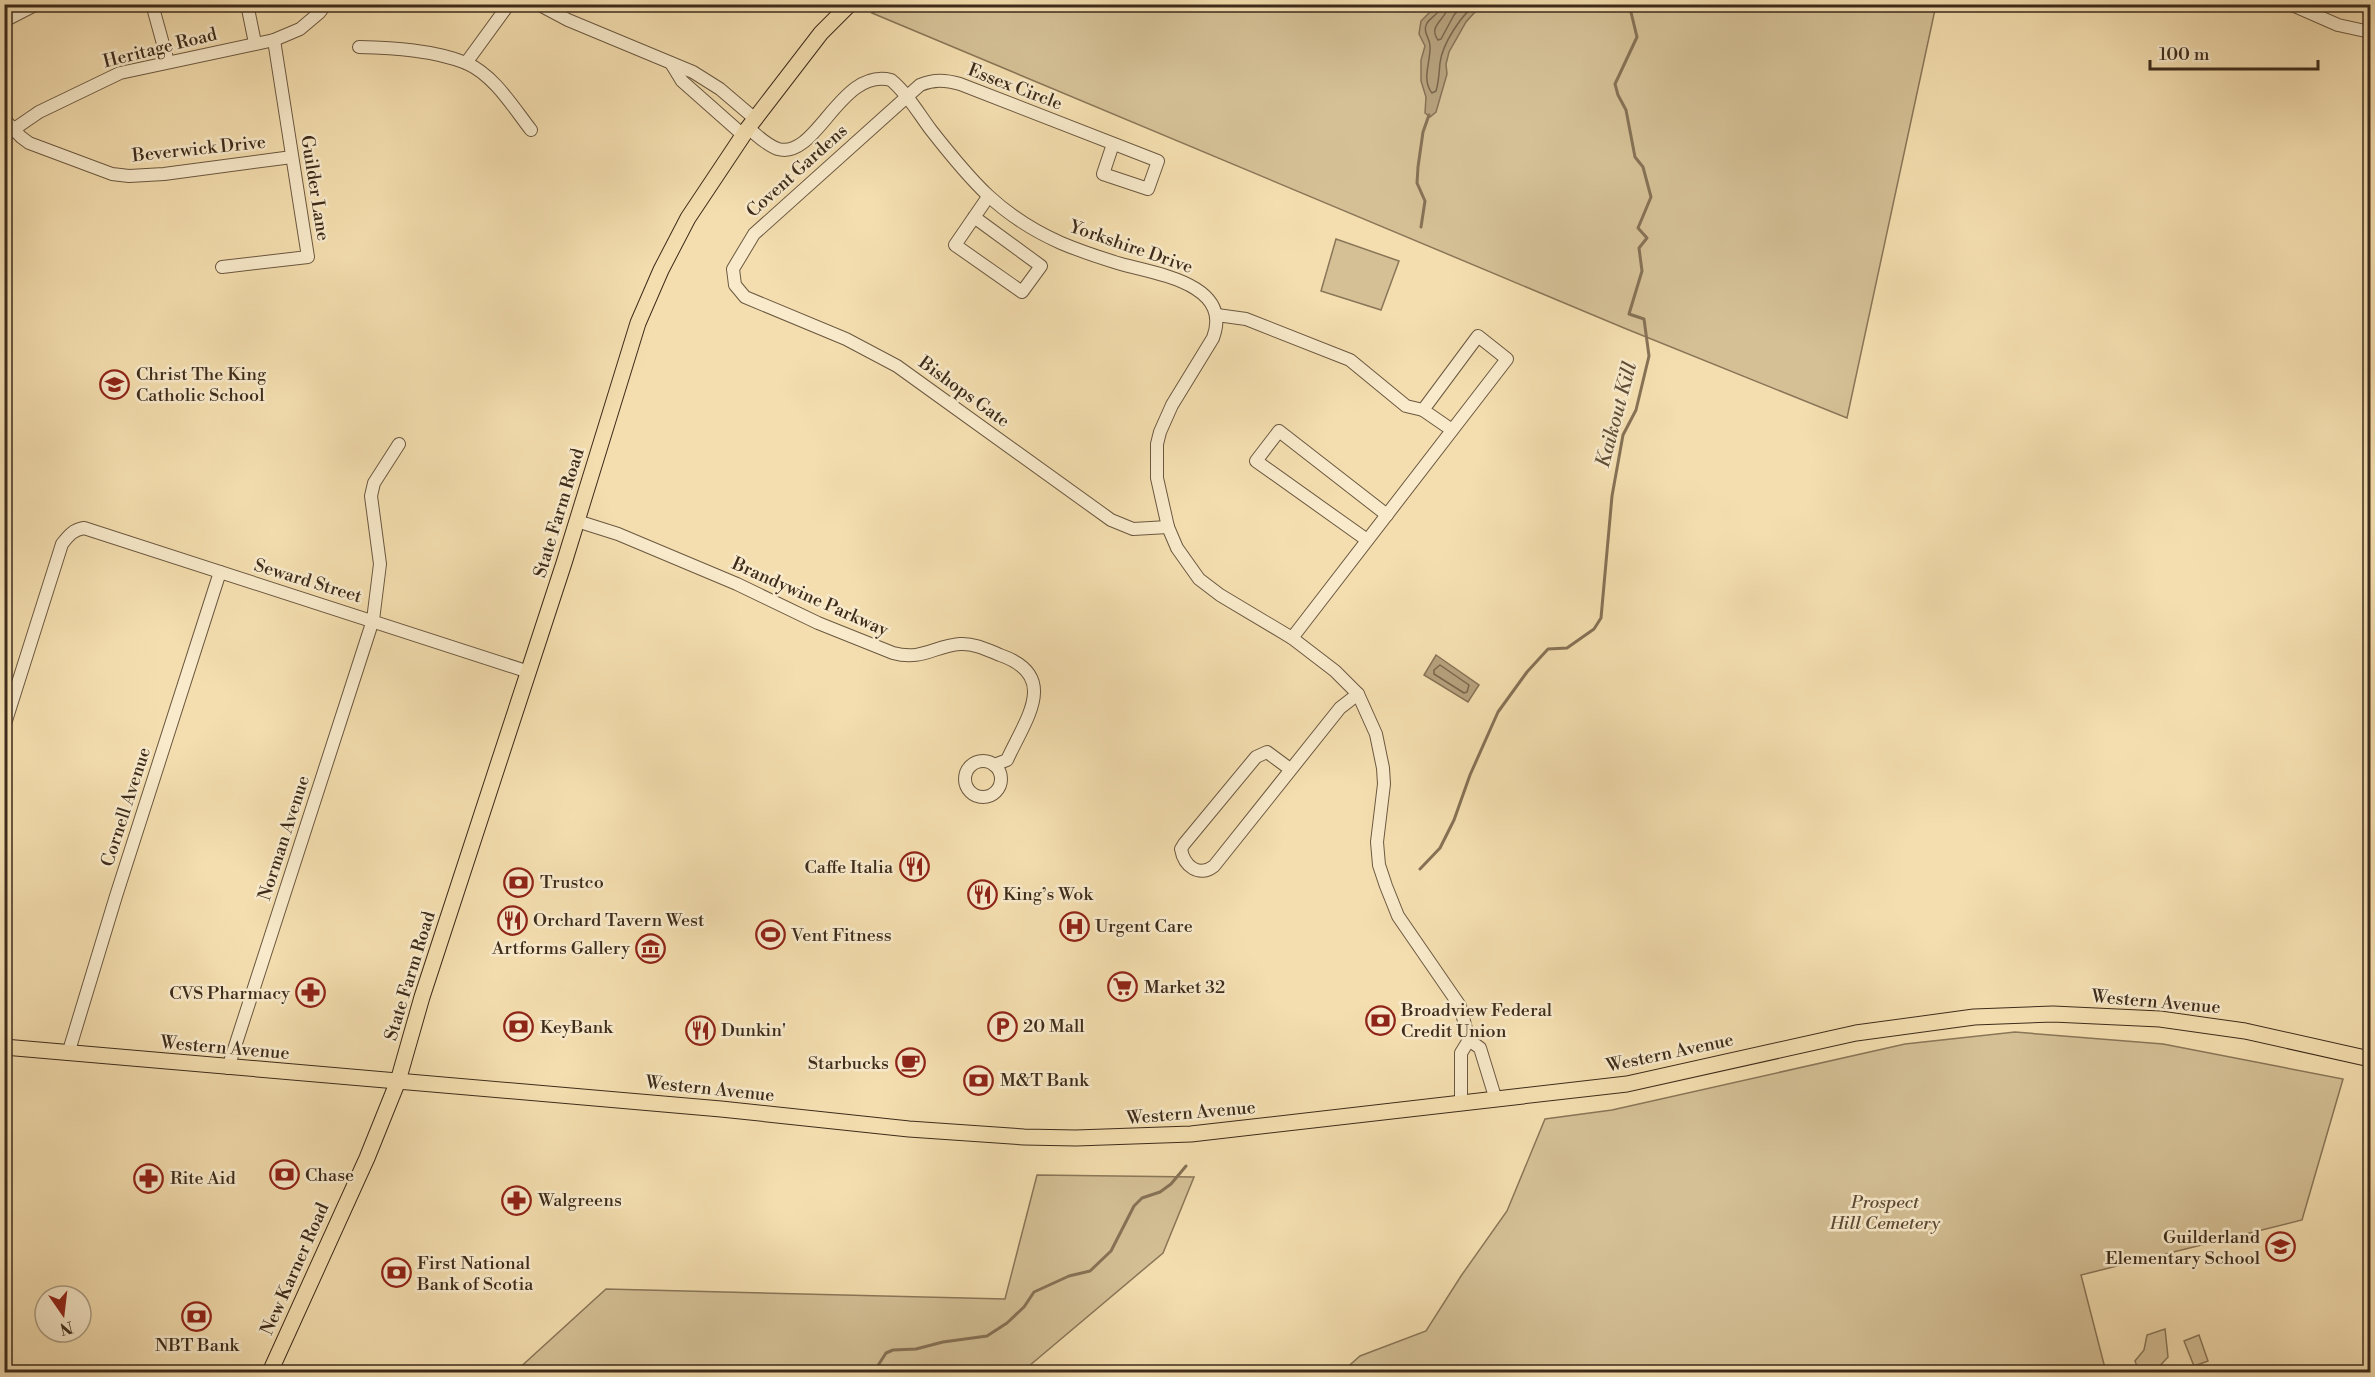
<svg xmlns="http://www.w3.org/2000/svg" width="2375" height="1377" viewBox="0 0 2375 1377" font-family="'Libre Bodoni',serif">
<style>
.green{fill:#d5c096;stroke:#897658;stroke-width:1.5}
.water{fill:#b6a17d;stroke:#867256;stroke-width:1.5}
.lines{fill:none;stroke-linecap:round;stroke-linejoin:round}
.shore{stroke:#7a664c;stroke-width:1.5}
.stream{stroke:#867256;stroke-width:3}
.minor-casing{stroke:#6b5840;stroke-width:14}
.major-casing{stroke:#3d2b1b;stroke-width:17}
.minor{stroke:#f8eacb;stroke-width:12}
.major{stroke:#f4deaf;stroke-width:15}
.labels{text-anchor:middle;dominant-baseline:central;stroke-width:5;stroke-linejoin:round;paint-order:stroke}
.street-label{font-size:18px;fill:#3d2b1b;stroke:#f8eacb}
.poi-label{font-size:18px;fill:#3d2b1b;stroke:#f8eacb;text-anchor:start}
.park-label{font-size:18px;font-style:italic;fill:#5b4934;stroke:#f8eacb}
.water-label{font-size:20px;font-style:italic;fill:#614e38;stroke:#f8eacb}
</style>
<rect width="100%" height="100%" fill="#f4deaf"/>
<filter id="stains"><feTurbulence type="fractalNoise" baseFrequency=".00333" numOctaves="4"/><feColorMatrix values="0 0 0 0 .2 0 0 0 0 .09 0 0 0 0 .02 0 0 0 .5 -.17"/></filter>
<radialGradient id="worn" r=".72"><stop offset=".6" stop-color="#630" stop-opacity="0"/><stop offset="1" stop-color="#630" stop-opacity=".3"/></radialGradient>
<g class="green">
<polygon points="886,4 1936,5 1847,418 1624,328 872,13"/>
<polygon points="1336,239 1399,261 1381,310 1321,291"/>
<polygon points="2015,1032 2163,1044 2343,1079 2302,1220 2081,1275 2106,1372 1342,1372 1360,1356 1426,1331 1461,1276 1507,1211 1545,1119 1612,1110 1905,1044"/>
<polygon points="1037,1175 1194,1177 1163,1253 1029,1366 1029,1372 515,1372 606,1289 1005,1299"/>
<polygon points="2165,1329 2168,1357 2156,1370 2139,1372 2135,1361 2144,1350 2147,1335"/>
<polygon points="2199,1335 2208,1361 2194,1366 2184,1341"/>
</g>
<g class="water">
<polygon points="1437,5 1492,5 1475,12 1466,22 1449,52 1446,64 1447,74 1436,112 1430,117 1425,113 1426,97 1421,81 1421,60 1425,46 1419,34 1421,21"/>
<polygon points="1436,655 1479,685 1468,702 1424,675"/>
</g>
<g class="lines">
<g class="shore">
<path d="M 1441,4 C 1440,14 1432,16 1427,23 C 1422,32 1430,38 1430,46 C 1431,62 1421,79 1432,93 L 1436,91 C 1439,81 1439,73 1440,63 C 1442,45 1462,12 1478,4"/>
<path d="M 1449,4 C 1447,20 1427,25 1438,40 L 1441,39 L 1454,15 L 1464,4"/>
<polygon points="1440,665 1469,685 1467,692 1464,693 1434,674 1434,670"/>
</g>
<g class="stream">
<polyline points="1421,227 1425,201 1417,183 1418,167 1423,132 1429,115"/>
<polyline points="1420,869 1440,848 1454,820 1470,775 1498,712 1527,672 1548,649 1567,648 1594,629 1601,618 1612,496 1623,435 1636,410 1649,356 1644,319 1629,314 1642,271 1639,248 1647,238 1638,228 1651,197 1643,167 1635,157 1626,110 1618,95 1615,84 1637,37 1629,4"/>
<polyline points="863,1372 877,1367 886,1353 893,1350 916,1349 943,1342 987,1336 1007,1323 1024,1307 1034,1292 1069,1276 1090,1271 1111,1251 1134,1206 1142,1198 1160,1192 1171,1184 1186,1166"/>
</g>
<defs>
<g id="minor">
<polyline points="152,4 168,62"/>
<polyline points="247,4 255,43"/>
<polyline points="538,4 568,20 693,72 720,89 754,118"/>
<polyline points="2290,4 2338,25 2370,32"/>
<polyline points="4,21 37,4"/>
<path d="M 359,47 C 394,48 433,50 466,63 C 494,75 513,107 531,130"/>
<polyline points="466,63 509,4"/>
<polyline points="671,63 682,81 743,135"/>
<polyline points="4,119 21,137 29,143 112,174 129,176 164,174 292,157"/>
<path d="M 748,128 C 757,135 766,145 778,149 C 817,160 840,67 891,80 C 907,93 919,114 931,130 C 971,181 1000,216 1061,243 C 1080,251 1101,258 1121,264 C 1157,274 1233,284 1213,338 L 1172,405 L 1160,432 L 1157,444 L 1157,478 L 1168,527 L 1177,548 L 1199,579 L 1220,595 L 1292,638 L 1335,671 L 1358,694 L 1376,734 L 1383,768 L 1384,784 L 1377,842 L 1379,865 L 1386,886 L 1398,916 L 1460,1006 L 1469,1040 L 1480,1048 L 1496,1100"/>
<polyline points="4,136 39,112 120,73 274,40 300,29 319,13 326,4"/>
<path d="M 1113,144 L 1103,174 L 1148,189 L 1158,161 L 960,84 C 946,80 934,79 920,85 L 754,234 L 733,269 L 735,285 L 745,297 L 846,339 L 897,366 L 1111,520 L 1133,529 L 1168,527"/>
<polyline points="974,217 1041,266 1022,292 955,245 988,197"/>
<polyline points="222,267 308,257 274,40"/>
<polyline points="1217,315 1246,319 1350,360 1406,406 1423,410"/>
<path d="M 577,521 L 618,534 L 737,584 L 818,623 L 893,653 C 922,661 934,646 960,644 C 974,643 988,650 1000,655 C 1061,676 1025,720 1007,760 L 994,765"/>
<polyline points="1367,540 1256,461 1279,431 1387,515"/>
<polyline points="1292,638 1507,359 1478,336 1423,410 1452,430"/>
<path d="M 4,727 L 62,544 C 69,535 73,530 84,528 L 529,672"/>
<circle cx="983" cy="779" r="18"/>
<path d="M 1290,769 L 1267,752 L 1256,757 L 1184,844 L 1181,849 C 1184,866 1199,878 1214,866 L 1340,708 L 1358,694"/>
<polyline points="68,1054 116,896 220,572"/>
<polyline points="228,1068 373,620 380,564 371,496 374,483 399,444"/>
<polyline points="1461,1104 1461,1053 1469,1040"/>
</g>
<g id="major">
<polyline points="4,1047 721,1109 909,1129 1024,1137 1076,1138 1191,1134 1627,1084 1856,1033 1974,1017 2053,1014 2160,1019 2245,1031 2370,1059"/>
<polyline points="270,1372 367,1158 398,1081 422,997 564,563 638,323 661,270 688,218 748,128 821,33 850,4"/>
</g>
</defs>
<use href="#minor" class="minor-casing"/>
<use href="#major" class="major-casing"/>
<use href="#minor" class="minor"/>
<use href="#major" class="major"/>
</g>
<defs>
<symbol id="school-ring" viewBox="-11 -11 22 22"><circle r="9.5" fill="#f8eacb" stroke="#8f2418" stroke-width="1.5"/><path d="M0-5L7-2L0 1L-7-2ZM-4 1L0 2.5L4 1V4Q0 6-4 4Z" fill="#8f2418"/></symbol>
<symbol id="restaurant-ring" viewBox="-11 -11 22 22"><circle r="9.5" fill="#f8eacb" stroke="#8f2418" stroke-width="1.5"/><path d="M-5-6h1v4h1v-4h1v4h1v-4h1v5L-1.5 .5V6h-2V.5L-5-1ZM5-6V6H3V1.5H1.5Q1.5-4 5-6Z" fill="#8f2418"/></symbol>
<symbol id="bank-ring" viewBox="-11 -11 22 22"><circle r="9.5" fill="#f8eacb" stroke="#8f2418" stroke-width="1.5"/><path d="M-6-4H6V4H-6ZM0-2.3a2.3 2.3 0 1 0 0 4.6a2.3 2.3 0 1 0 0-4.6Z" fill="#8f2418"/></symbol>
<symbol id="hospital-ring" viewBox="-11 -11 22 22"><circle r="9.5" fill="#f8eacb" stroke="#8f2418" stroke-width="1.5"/><path d="M-5-5h3v3.5h4V-5h3V5h-3V1.5h-4V5h-3Z" fill="#8f2418"/></symbol>
<symbol id="stadium-ring" viewBox="-11 -11 22 22"><circle r="9.5" fill="#f8eacb" stroke="#8f2418" stroke-width="1.5"/><path d="M0-5a6.5 5 0 1 0 0 10a6.5 5 0 1 0 0-10ZM-3.5-1.8h7v3.6h-7Z" fill="#8f2418"/></symbol>
<symbol id="museum-ring" viewBox="-11 -11 22 22"><circle r="9.5" fill="#f8eacb" stroke="#8f2418" stroke-width="1.5"/><path d="M0-6L6-3V-2H-6V-3ZM-5-1h2V3h-2ZM-1-1h2V3h-2ZM3-1h2V3H3ZM-6 4H6V6H-6Z" fill="#8f2418"/></symbol>
<symbol id="supermarket-ring" viewBox="-11 -11 22 22"><circle r="9.5" fill="#f8eacb" stroke="#8f2418" stroke-width="1.5"/><path d="M-6-5.5h2.5l.6 2H6L4.5 2H-2.5L-4.4-4H-6ZM-1.5 3.2a1.3 1.3 0 1 0 .1 0ZM3 3.2a1.3 1.3 0 1 0 .1 0Z" fill="#8f2418"/></symbol>
<symbol id="pharmacy-ring" viewBox="-11 -11 22 22"><circle r="9.5" fill="#f8eacb" stroke="#8f2418" stroke-width="1.5"/><path d="M-2-6h4v4h4v4h-4v4h-4v-4h-4v-4h4Z" fill="#8f2418"/></symbol>
<symbol id="parking-ring" viewBox="-11 -11 22 22"><circle r="9.5" fill="#f8eacb" stroke="#8f2418" stroke-width="1.5"/><path d="M-3.5-5.5H1a3.5 3.5 0 0 1 0 7H-1V5.5H-3.5ZM-1-3.4V-.6H.8a1.4 1.4 0 0 0 0-2.8Z" fill="#8f2418"/></symbol>
<symbol id="cafe-ring" viewBox="-11 -11 22 22"><circle r="9.5" fill="#f8eacb" stroke="#8f2418" stroke-width="1.5"/><path d="M-5.5-4.5H6V0H3Q3 3.5 0 3.5H-2.5Q-5.5 3.5-5.5 0ZM3-3.2v2h1.7v-2ZM-6 4.5H4V6H-6Z" fill="#8f2418"/></symbol>
</defs>
<g fill-rule="evenodd">
<use href="#school-ring" x="98" y="368" width="33" height="33"/>
<use href="#restaurant-ring" x="898" y="850" width="33" height="33"/>
<use href="#bank-ring" x="502" y="866" width="33" height="33"/>
<use href="#restaurant-ring" x="966" y="878" width="33" height="33"/>
<use href="#restaurant-ring" x="496" y="904" width="33" height="33"/>
<use href="#hospital-ring" x="1058" y="910" width="33" height="33"/>
<use href="#stadium-ring" x="754" y="918" width="33" height="33"/>
<use href="#museum-ring" x="634" y="932" width="33" height="33"/>
<use href="#supermarket-ring" x="1106" y="970" width="33" height="33"/>
<use href="#pharmacy-ring" x="294" y="976" width="33" height="33"/>
<use href="#bank-ring" x="1364" y="1004" width="33" height="33"/>
<use href="#parking-ring" x="986" y="1010" width="33" height="33"/>
<use href="#bank-ring" x="502" y="1010" width="33" height="33"/>
<use href="#restaurant-ring" x="684" y="1014" width="33" height="33"/>
<use href="#cafe-ring" x="894" y="1046" width="33" height="33"/>
<use href="#bank-ring" x="962" y="1064" width="33" height="33"/>
<use href="#bank-ring" x="268" y="1158" width="33" height="33"/>
<use href="#pharmacy-ring" x="132" y="1162" width="33" height="33"/>
<use href="#pharmacy-ring" x="500" y="1184" width="33" height="33"/>
<use href="#school-ring" x="2264" y="1230" width="33" height="33"/>
<use href="#bank-ring" x="380" y="1256" width="33" height="33"/>
<use href="#bank-ring" x="180" y="1300" width="33" height="33"/>
</g>
<g class="labels">
<g class="street-label">
<text transform="translate(160 48) rotate(-14)">Heritage Road</text>
<text transform="translate(1015 87) rotate(21)">Essex Circle</text>
<text transform="translate(199 149) rotate(-6)">Beverwick Drive</text>
<text transform="translate(797 171) rotate(-42)">Covent Gardens</text>
<text transform="translate(315 188) rotate(81)">Guilder Lane</text>
<text transform="translate(1131 247) rotate(19)">Yorkshire Drive</text>
<text transform="translate(964 392) rotate(36)">Bishops Gate</text>
<text transform="translate(559 513) rotate(-73)">State Farm Road</text>
<text transform="translate(308 581) rotate(17)">Seward Street</text>
<text transform="translate(810 597) rotate(24)">Brandywine Parkway</text>
<text transform="translate(126 807) rotate(-72)">Cornell Avenue</text>
<text transform="translate(284 838) rotate(-72)">Norman Avenue</text>
<text transform="translate(410 976) rotate(-73)">State Farm Road</text>
<text transform="translate(2156 1002) rotate(5)">Western Avenue</text>
<text transform="translate(225 1048) rotate(5)">Western Avenue</text>
<text transform="translate(1670 1053) rotate(-12)">Western Avenue</text>
<text transform="translate(710 1089) rotate(6)">Western Avenue</text>
<text transform="translate(1191 1113) rotate(-5)">Western Avenue</text>
<text transform="translate(295 1269) rotate(-66)">New Karner Road</text>
</g>
<g class="poi-label">
<text x="136" y="374">Christ The King<tspan x="136" dy="21">Catholic School</tspan></text>
<text x="893" y="867" text-anchor="end">Caffe Italia</text>
<text x="540" y="882">Trustco</text>
<text x="1003" y="894">King’s Wok</text>
<text x="533" y="920">Orchard Tavern West</text>
<text x="1095" y="926">Urgent Care</text>
<text x="791" y="935">Vent Fitness</text>
<text x="630" y="948" text-anchor="end">Artforms Gallery</text>
<text x="1144" y="987">Market 32</text>
<text x="290" y="993" text-anchor="end">CVS Pharmacy</text>
<text x="1401" y="1010">Broadview Federal<tspan x="1401" dy="21">Credit Union</tspan></text>
<text x="1023" y="1026">20 Mall</text>
<text x="540" y="1027">KeyBank</text>
<text x="721" y="1030">Dunkin'</text>
<text x="889" y="1063" text-anchor="end">Starbucks</text>
<text x="1000" y="1080">M&amp;T Bank</text>
<text x="305" y="1175">Chase</text>
<text x="170" y="1178">Rite Aid</text>
<text x="538" y="1200">Walgreens</text>
<text x="2260" y="1237" text-anchor="end">Guilderland<tspan x="2260" dy="21">Elementary School</tspan></text>
<text x="417" y="1263">First National<tspan x="417" dy="21">Bank of Scotia</tspan></text>
<text x="197" y="1345" text-anchor="middle">NBT Bank</text>
</g>
<g class="park-label">
<text x="1885" y="1202">Prospect<tspan x="1885" dy="21">Hill Cemetery</tspan></text>
</g>
<g class="water-label">
<text transform="translate(1617 415) rotate(-75)">Kaikout Kill</text>
</g>
</g>
<rect width="2375" height="1377" fill="none" stroke="#f4deaf" stroke-width="24"/>
<rect x="6" y="6" width="2363" height="1365" fill="none" stroke="#3d2b1b" stroke-width="3"/>
<rect x="12" y="12" width="2351" height="1353" fill="none" stroke="#3d2b1b" stroke-width="1.5"/>
<g transform="translate(63 1314) rotate(166)"><circle r="28" fill="#f8eacb" stroke="#ad9e85" stroke-width="1.5"/>
<path d="M0-4.5L10 22L0 15L-10 22Z" fill="#8f2418"/>
<text y="-9" font-size="16" font-weight="bold" text-anchor="middle" fill="#3d2b1b">N</text>
</g>
<path d="M2150 60v9h168v-9" fill="none" stroke="#3d2b1b" stroke-width="3"/>
<text x="2159" y="60" font-size="18" fill="#3d2b1b" stroke="#f8eacb" stroke-width="4.5" paint-order="stroke">100 m</text>
<rect width="100%" height="100%" filter="url(#stains)"/>
<rect width="100%" height="100%" fill="url(#worn)"/>
</svg>
